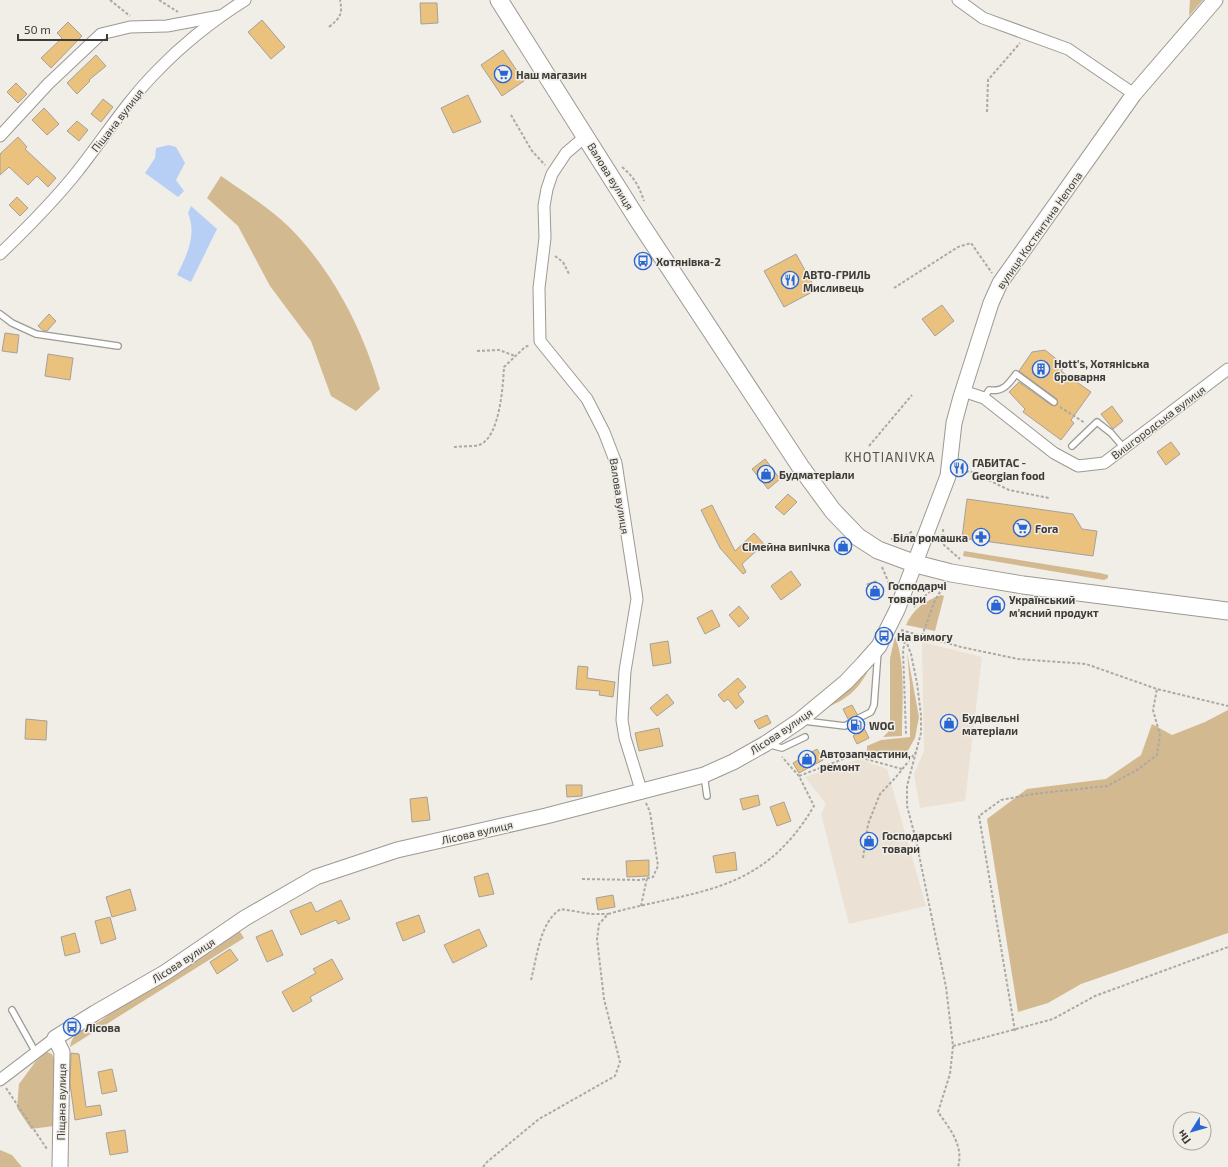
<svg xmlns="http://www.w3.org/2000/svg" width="1228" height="1167" viewBox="0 0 1228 1167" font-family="'Exo 2',sans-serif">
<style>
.built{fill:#ebe2d5}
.green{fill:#d3b990}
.water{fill:#b8cff5}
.building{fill:#eac17d;stroke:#a5a19b}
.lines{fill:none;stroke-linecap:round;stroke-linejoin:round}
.lane-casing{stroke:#9d9993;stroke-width:8}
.street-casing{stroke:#9d9993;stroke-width:13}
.secondary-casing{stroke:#9d9993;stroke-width:17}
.primary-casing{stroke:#9d9993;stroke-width:19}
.path{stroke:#aca9a4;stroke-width:2;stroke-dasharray:3 2;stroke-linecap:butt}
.lane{stroke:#fff;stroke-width:5.5}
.street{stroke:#fff;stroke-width:11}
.secondary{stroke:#fff;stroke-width:15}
.primary{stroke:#fff;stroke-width:17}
.labels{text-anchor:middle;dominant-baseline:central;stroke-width:3;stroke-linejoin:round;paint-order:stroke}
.poi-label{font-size:11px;font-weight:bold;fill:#3d3c39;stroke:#f1ede7;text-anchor:start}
.street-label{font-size:11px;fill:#3d3c39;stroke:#f1ede7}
.quarter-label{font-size:13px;letter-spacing:1px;fill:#56524d;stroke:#f1ede7}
</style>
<rect width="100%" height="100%" fill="#f1ede7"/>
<g class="built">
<polygon points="922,642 982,657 965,801 920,808 914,774 924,751"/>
<polygon points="859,759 887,769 926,906 849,924 821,814 826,804 805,777"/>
</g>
<g class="green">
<polygon points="1190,0 1203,0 1189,16"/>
<path d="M 221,176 C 244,192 274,211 293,231 C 335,275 363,331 380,389 L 356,411 L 331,396 L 311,341 L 270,286 L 238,226 L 207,198 Z"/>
<polygon points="964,551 1100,573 1108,575 1108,578 1104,580 963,556"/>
<path d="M 941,595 L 944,596 L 935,631 L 906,625 C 913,609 925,601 941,595 Z"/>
<path d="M 895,637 C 906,661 902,709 902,736 L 883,737 L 890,730 L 890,658 Z"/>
<polygon points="907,652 919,717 915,738 906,754 899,759 867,755 867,746 881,740 910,737 910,685"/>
<path d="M 873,662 C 859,689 850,699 820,710 Z"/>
<polygon points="1228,710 1228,933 1081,984 1048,1003 1018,1012 987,819 1027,789 1106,779 1141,755 1152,724 1172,735 1205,722"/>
<path d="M 237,927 L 244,938 L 70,1047 C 73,1031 83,1029 96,1023 C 104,1020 110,1013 116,1007 Z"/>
<polygon points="47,1052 52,1054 54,1059 59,1109 54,1126 31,1129 17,1108 19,1084 36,1061"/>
<polygon points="0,1150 12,1155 22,1167 0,1167"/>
</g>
<g class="water">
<polygon points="169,145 176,147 185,163 176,180 184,191 178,197 145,173 155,158 156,148"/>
<path d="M 191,206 L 217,229 L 191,282 L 177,275 C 187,255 197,235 188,213 Z"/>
</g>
<g class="building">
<polygon points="420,3 437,3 438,23 421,24"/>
<polygon points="262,20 285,47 271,59 248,32"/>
<polygon points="68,22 82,36 51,68 41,58 62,38 57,33"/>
<polygon points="503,50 524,81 502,96 481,65"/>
<polygon points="96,55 106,66 89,80 90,81 77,94 67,83"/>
<polygon points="16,83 27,94 18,103 7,92"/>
<polygon points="468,95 481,122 453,133 441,108"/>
<polygon points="103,99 113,107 101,122 91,114"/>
<polygon points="44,108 59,124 47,135 32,120"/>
<polygon points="77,121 88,130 79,141 67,131"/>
<polygon points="18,137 27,147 25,149 56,178 48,187 37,176 28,185 9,167 0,175 0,154"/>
<polygon points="17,197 28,208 20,216 9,205"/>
<polygon points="796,254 816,290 784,307 764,271"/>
<polygon points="942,305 954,321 935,336 922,319"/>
<polygon points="49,314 56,321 47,331 44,331 38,326"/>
<polygon points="5,333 19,335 17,353 2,351"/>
<polygon points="1045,350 1065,366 1061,371 1091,392 1071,420 1074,423 1061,440 1023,412 1025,409 1009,392 1019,382 1051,405 1057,405 1057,399 1019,371 1032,352"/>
<polygon points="48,354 73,358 70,380 45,376"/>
<polygon points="1112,406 1123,421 1113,429 1101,414"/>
<polygon points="1171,442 1180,454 1166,465 1157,452"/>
<polygon points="765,459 780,479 768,489 752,469"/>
<polygon points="788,494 797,502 784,515 775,507"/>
<polygon points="967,499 1073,514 1082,529 1097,531 1093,556 962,538"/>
<polygon points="712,505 735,551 754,533 764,544 742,564 746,572 743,574 720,548 701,510"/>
<polygon points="791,571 801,585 781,600 771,586"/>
<polygon points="876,581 881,594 873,598 867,584"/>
<polygon points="739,606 749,618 739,627 729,615"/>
<polygon points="712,610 720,626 705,634 697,618"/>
<polygon points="668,641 671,663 653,666 650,644"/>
<polygon points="578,666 588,667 587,678 615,682 613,697 599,695 600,691 576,689"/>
<polygon points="738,678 746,687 738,694 744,702 736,709 728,699 724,702 718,695"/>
<polygon points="667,694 674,703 657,716 650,708"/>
<polygon points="852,705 857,714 855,720 861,722 869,738 857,744 853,736 855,735 852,727 854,721 848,719 843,709"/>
<polygon points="767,715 771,723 759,729 754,721"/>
<polygon points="26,719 47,721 46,740 25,739"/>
<polygon points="659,728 663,746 639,751 635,733"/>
<polygon points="817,749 823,760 799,773 793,763"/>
<polygon points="566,785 582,785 582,796 567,797"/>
<polygon points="758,795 760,805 743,810 740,799"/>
<polygon points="427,797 430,820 412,822 410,799"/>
<polygon points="784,802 791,821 777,826 770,807"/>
<polygon points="735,852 737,870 716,873 713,856"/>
<polygon points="649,860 649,876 627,877 626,861"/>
<polygon points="488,873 494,894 479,897 474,877"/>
<polygon points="130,889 136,910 112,917 106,897"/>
<polygon points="613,895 615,907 598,910 596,898"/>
<polygon points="341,900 350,919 338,924 336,920 301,935 290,911 311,902 316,912"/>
<polygon points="419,915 425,932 403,941 396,923"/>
<polygon points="110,917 116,939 101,944 95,921"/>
<polygon points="479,929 487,946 453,963 444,945"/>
<polygon points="272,930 283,955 267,962 256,937"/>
<polygon points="75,933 80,952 65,956 61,937"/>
<polygon points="230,949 238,960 217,974 210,962"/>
<polygon points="332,959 343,979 310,997 312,1001 293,1012 282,992 316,973 313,969"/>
<polygon points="71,1053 79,1054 86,1107 100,1105 102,1115 75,1120 70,1084"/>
<polygon points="112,1069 117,1091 102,1094 98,1072"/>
<polygon points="125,1130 128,1152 110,1155 106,1133"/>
</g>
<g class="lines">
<defs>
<g id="lane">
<polyline points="0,314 12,323 36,334 118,346"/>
<path d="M 984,398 L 989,390 C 1003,392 1008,385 1016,374 L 1054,402"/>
<polyline points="1072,446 1097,422 1111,433 1124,448"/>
<polyline points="859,718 871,712 874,705 878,652"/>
<polyline points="804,721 845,726 850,723"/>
<polyline points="767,744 782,748 805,737"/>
<polyline points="704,775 707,796"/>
<polyline points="12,1010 36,1053"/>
</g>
<g id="street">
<polyline points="958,0 983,18 1068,49 1134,94"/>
<polyline points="0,136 48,84 101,34 130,27 167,26 220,16"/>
<polyline points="586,136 566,153 552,174 547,189 544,206 545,238 539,288 540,341 587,399 604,432 616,463 637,599 625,671 622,720 625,738 642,793"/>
<path d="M 0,254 C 27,228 54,201 77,172 C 104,138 127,101 158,70 C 183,44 215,19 245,0"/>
<polyline points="963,391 984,398 1054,453 1078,466 1104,463 1228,369"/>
<polyline points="0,1080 55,1038"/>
</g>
<polyline id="secondary" points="60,1167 62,1052 55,1038 95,1013 166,972 245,918 316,877 397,850 546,816 704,775 733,762 765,744 799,721 846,682 863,664 879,646 897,610 948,476 954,423 961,397 991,303 1000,283 1134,94 1215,0"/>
<polyline id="primary" points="499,0 638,220 800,466 833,511 858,537 878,550 916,564 951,573 1023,585 1228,611"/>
</defs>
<use href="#lane" class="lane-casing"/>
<use href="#street" class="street-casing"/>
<use href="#secondary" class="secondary-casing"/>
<use href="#primary" class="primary-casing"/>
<g class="path">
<polyline points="110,0 130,16"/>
<polyline points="159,0 178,12"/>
<path d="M 329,27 C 340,18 343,14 340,0"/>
<polyline points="987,112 988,80 1020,43"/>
<polyline points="511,115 532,151 545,165"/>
<path d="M 622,167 C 634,177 639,186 644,201"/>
<polyline points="555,256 563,262 569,274"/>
<polyline points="894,288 958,247 971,243 992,273"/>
<polyline points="477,351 499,350 515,356"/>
<polyline points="1060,407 1085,423"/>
<polyline points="869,446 912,395"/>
<path d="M 454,447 C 461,446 472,447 479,445 C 500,438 503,385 504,367 L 525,347 L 530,345"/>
<polyline points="961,473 970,471 1009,490 1049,498"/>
<polyline points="943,529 944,545 960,559"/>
<polyline points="891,539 900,539 913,531"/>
<polyline points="882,567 891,588"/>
<polyline points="914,607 928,593 942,586"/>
<polyline points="901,630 961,647 1018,659 1086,664 1157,689 1228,706"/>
<path d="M 902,630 L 911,654 L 917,683 L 921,715 L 921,733 L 907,786 L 907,806 L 916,840 L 946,987 L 953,1046 L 950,1074 L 938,1112 C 950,1129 964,1146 958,1167"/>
<polyline points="922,636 935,600 943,587"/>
<polyline points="905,641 903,650 906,734"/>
<polyline points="799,776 846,758 862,758 902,769"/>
<polyline points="863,858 868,824 880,794 896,777 916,752"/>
<polyline points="582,879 641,880 653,877 658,866 650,812 646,803"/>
<polyline points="641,906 647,878"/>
<path d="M 531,980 C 537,957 540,921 561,909 L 591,914 L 608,914"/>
<polyline points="1015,1031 979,816 1001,800 1033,794 1107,786 1137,770 1157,755 1160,735 1153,710 1157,689"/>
<polyline points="953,1046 1053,1019 1095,996 1228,947"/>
<polyline points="6,1088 47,1149"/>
<path d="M 483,1167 L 487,1162 L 539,1119 L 615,1076 L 620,1062 L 604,999 L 597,939 L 599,924 L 608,914 C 696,889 761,896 814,806 L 799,776 L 782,757"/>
</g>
<use href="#lane" class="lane"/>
<use href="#street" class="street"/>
<use href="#secondary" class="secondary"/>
<use href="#primary" class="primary"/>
</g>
<defs>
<symbol id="supermarket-ring" viewBox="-11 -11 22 22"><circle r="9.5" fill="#f1ede7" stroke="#2766d3" stroke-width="1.5"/><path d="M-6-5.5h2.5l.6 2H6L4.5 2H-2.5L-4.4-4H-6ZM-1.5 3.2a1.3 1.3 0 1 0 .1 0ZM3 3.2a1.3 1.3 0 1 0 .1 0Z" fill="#2766d3"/></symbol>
<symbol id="bus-ring" viewBox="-11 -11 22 22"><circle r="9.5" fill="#f1ede7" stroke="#2766d3" stroke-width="1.5"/><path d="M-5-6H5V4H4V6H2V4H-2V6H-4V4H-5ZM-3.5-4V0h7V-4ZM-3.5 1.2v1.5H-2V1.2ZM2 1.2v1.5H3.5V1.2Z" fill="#2766d3"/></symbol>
<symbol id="restaurant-ring" viewBox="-11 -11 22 22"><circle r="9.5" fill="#f1ede7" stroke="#2766d3" stroke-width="1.5"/><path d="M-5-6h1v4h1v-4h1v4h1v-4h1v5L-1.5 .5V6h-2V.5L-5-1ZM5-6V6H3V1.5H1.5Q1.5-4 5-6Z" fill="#2766d3"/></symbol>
<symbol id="building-ring" viewBox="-11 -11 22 22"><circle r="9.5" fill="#f1ede7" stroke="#2766d3" stroke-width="1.5"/><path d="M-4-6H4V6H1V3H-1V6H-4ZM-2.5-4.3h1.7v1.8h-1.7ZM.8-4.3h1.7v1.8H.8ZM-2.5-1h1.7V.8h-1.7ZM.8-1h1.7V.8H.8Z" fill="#2766d3"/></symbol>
<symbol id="shop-ring" viewBox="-11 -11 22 22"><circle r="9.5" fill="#f1ede7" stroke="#2766d3" stroke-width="1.5"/><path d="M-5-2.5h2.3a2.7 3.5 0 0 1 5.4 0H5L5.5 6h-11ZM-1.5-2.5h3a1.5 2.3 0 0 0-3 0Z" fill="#2766d3"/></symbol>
<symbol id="pharmacy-ring" viewBox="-11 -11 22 22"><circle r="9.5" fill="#f1ede7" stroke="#2766d3" stroke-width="1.5"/><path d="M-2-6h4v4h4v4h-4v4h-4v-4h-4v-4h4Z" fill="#2766d3"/></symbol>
<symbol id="fuel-ring" viewBox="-11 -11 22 22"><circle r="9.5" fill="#f1ede7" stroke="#2766d3" stroke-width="1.5"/><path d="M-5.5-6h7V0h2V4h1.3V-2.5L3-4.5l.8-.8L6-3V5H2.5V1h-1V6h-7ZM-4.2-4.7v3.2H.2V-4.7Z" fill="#2766d3"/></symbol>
</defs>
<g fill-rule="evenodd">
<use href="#supermarket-ring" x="493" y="64" width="20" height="20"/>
<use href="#bus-ring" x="633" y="251" width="20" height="20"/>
<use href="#restaurant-ring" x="780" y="270" width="20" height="20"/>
<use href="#building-ring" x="1031" y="359" width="20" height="20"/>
<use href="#restaurant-ring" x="949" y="458" width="20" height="20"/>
<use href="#shop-ring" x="756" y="464" width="20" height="20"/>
<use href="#supermarket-ring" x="1012" y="518" width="20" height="20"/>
<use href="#pharmacy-ring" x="971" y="527" width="20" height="20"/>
<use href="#shop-ring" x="833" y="536" width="20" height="20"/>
<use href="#shop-ring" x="865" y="581" width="20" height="20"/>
<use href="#shop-ring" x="986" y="595" width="20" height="20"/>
<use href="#bus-ring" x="874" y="626" width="20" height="20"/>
<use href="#shop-ring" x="939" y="713" width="20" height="20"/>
<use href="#fuel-ring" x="846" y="715" width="20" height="20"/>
<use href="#shop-ring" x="797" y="749" width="20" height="20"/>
<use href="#shop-ring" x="859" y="831" width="20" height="20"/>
<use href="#bus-ring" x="62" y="1017" width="20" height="20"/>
</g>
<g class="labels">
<g class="poi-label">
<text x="516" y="74">Наш магазин</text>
<text x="656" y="261">Хотянівка-2</text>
<text x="803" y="274">АВТО-ГРИЛЬ<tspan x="803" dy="13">Мисливець</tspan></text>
<text x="1054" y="363">Hott's, Хотяніська<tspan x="1054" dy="13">броварня</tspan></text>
<text x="972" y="462">ГАБИТАС -<tspan x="972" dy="13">Georgian food</tspan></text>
<text x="779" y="474">Будматеріали</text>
<text x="1035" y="528">Fora</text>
<text x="968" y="537" text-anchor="end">Біла ромашка</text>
<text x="830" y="546" text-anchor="end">Сімейна випічка</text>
<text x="888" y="585">Господарчі<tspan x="888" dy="13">товари</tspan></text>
<text x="1009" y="599">Український<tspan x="1009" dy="13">м'ясний продукт</tspan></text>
<text x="897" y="636">На вимогу</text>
<text x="962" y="717">Будівельні<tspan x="962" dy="13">матеріали</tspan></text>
<text x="869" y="725">WOG</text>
<text x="820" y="753">Автозапчастини,<tspan x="820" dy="13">ремонт</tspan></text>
<text x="882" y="835">Господарські<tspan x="882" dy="13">товари</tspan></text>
<text x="85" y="1027">Лісова</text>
</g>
<g class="street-label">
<text transform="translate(117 120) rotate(-52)">Піщана вулиця</text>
<text transform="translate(611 176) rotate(58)">Валова вулиця</text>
<text transform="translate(1039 230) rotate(-55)">вулиця Костянтина Непопа</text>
<text transform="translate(1158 422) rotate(-37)">Вишгородська вулиця</text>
<text transform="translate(620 496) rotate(81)">Валова вулиця</text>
<text transform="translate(781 731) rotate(-34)">Лісова вулиця</text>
<text transform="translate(477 832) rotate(-13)">Лісова вулиця</text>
<text transform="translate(183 960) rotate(-33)">Лісова вулиця</text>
<text transform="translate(61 1102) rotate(-89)">Піщана вулиця</text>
</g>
<g class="quarter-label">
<text x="890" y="457">KHOTIANIVKA</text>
</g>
</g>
<g transform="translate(1192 1131) rotate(233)"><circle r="19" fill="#f1ede7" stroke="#a9a6a1"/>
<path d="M0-3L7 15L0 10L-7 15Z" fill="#2766d3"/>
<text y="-6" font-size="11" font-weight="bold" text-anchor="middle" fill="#3d3c39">Пн</text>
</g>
<path d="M18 34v6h89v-6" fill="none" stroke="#3d3c39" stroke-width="2"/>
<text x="24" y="34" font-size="12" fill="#3d3c39" stroke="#f1ede7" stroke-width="3" paint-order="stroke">50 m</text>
</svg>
